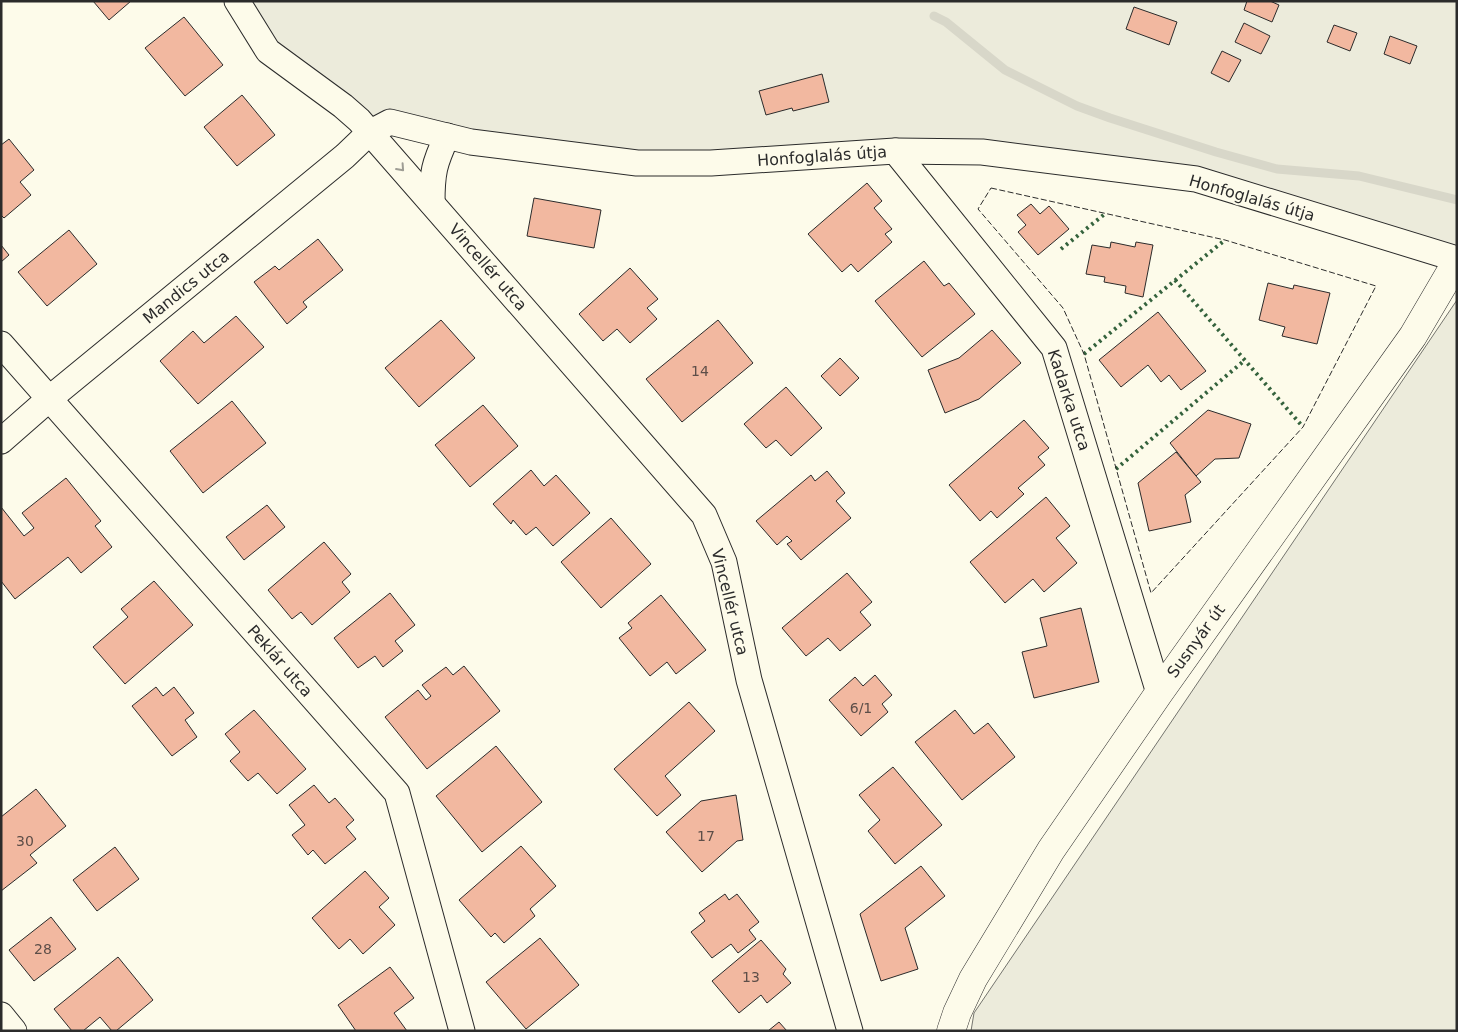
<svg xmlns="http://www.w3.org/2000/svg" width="1458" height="1032" viewBox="0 0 1458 1032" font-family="'DejaVu Sans',sans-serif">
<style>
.green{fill:#ecebdb;stroke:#74746e}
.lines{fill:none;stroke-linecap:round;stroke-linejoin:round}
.stream{stroke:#d8d7c9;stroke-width:9}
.building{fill:#f2b8a0;stroke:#2b2b2b}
.street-casing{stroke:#2b2b2b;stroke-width:27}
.secondary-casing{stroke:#2b2b2b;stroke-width:29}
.street{stroke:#fdfbea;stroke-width:25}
.secondary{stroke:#fdfbea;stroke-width:28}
.hedge{stroke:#34623c;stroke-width:4;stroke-dasharray:2.5 4;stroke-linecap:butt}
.fence{stroke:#2b2b2b;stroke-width:1;stroke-dasharray:6 2.5;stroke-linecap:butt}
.oneway{stroke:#9e9d94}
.labels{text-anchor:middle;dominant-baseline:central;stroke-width:4;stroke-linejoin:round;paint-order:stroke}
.number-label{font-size:14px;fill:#5d4e48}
.street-label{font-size:16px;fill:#2b2b2b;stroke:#fdfbea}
</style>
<rect width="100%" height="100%" fill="#fdfbea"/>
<g class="green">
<polygon points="237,1 1457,1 1457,259 1196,179 982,152 711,163 369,133 268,51"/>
<polygon points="1457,300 1457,1031 971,1031 974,1013"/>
</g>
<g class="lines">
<polyline class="stream" points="934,16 946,22 1005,70 1077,106 1110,118 1216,152 1277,169 1359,176 1457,200"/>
</g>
<g class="building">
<polygon points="93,1 131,1 109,20"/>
<polygon points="1247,1 1270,1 1279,5 1272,22 1244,10"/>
<polygon points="1134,7 1177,22 1169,45 1126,29"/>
<polygon points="184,17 223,65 185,96 145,48"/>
<polygon points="1244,23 1270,36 1261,54 1235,42"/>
<polygon points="1334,25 1357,33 1350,51 1327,42"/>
<polygon points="1390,36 1417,46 1410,64 1384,54"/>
<polygon points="1222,51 1241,60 1229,82 1211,73"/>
<polygon points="822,74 829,102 793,111 792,108 766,115 759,91"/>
<polygon points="242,95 275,135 237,166 204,127"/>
<polygon points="9,139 34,170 20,182 31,195 4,218 1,215 1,145"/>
<polygon points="867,183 882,201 874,208 892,229 885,234 892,242 858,272 851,264 842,272 808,234"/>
<polygon points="534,198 601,210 594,248 527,236"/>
<polygon points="1031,204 1040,214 1049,206 1069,229 1038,255 1018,232 1026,225 1017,215"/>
<polygon points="69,230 97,264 47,306 18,272"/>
<polygon points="318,239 343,270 303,302 307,307 287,324 254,282 275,266 279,270"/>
<polygon points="1111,242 1135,247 1136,242 1153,245 1143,297 1125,293 1126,286 1104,282 1105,277 1086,274 1092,245 1110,248"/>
<polygon points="1,245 9,255 1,262"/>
<polygon points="924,261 944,286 949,283 975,314 922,357 875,301"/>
<polygon points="630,268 658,299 647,308 657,319 630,343 617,329 603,341 579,314"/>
<polygon points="1268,283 1293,289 1294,285 1330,293 1317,344 1282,336 1285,327 1259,320"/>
<polygon points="1158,312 1206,371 1181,390 1169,375 1161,382 1148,365 1121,387 1099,360"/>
<polygon points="236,316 264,347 198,404 160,361 193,331 204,343"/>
<polygon points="441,320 475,358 419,407 385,368"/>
<polygon points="718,320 753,363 682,422 646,379"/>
<polygon points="992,330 1021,363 979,399 945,413 928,370 959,358"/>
<polygon points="840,358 859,378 840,396 821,376"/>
<polygon points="786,387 822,428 791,456 776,440 766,448 744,424"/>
<polygon points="232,401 266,443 203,493 170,451"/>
<polygon points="483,405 518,446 470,487 435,445"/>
<polygon points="1208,410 1251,424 1239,458 1215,459 1196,476 1170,443"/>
<polygon points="1024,420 1049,448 1038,457 1045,465 1018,488 1024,494 997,518 991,511 980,521 949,485"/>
<polygon points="1176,452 1201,482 1185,495 1191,522 1149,531 1138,483"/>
<polygon points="531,470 544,486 556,475 590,513 553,546 536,527 526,535 513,520 511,524 493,504"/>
<polygon points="827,471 845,493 836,501 851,518 801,560 787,544 792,541 787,536 777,545 756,521 811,475 815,481"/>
<polygon points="66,478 101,521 95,526 112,547 81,573 68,557 15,599 1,581 1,507 24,536 34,528 22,513"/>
<polygon points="1046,497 1070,526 1056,538 1077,563 1044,592 1033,579 1005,603 970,562"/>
<polygon points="267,505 285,527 244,560 226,537"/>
<polygon points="611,518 651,564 601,608 561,562"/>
<polygon points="324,542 351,574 342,582 350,592 312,625 301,612 292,619 268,590"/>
<polygon points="847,573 872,602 860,612 871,625 840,651 828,638 806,656 782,628"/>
<polygon points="154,581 193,625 125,684 93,647 128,617 121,609"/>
<polygon points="390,593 415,625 395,641 403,651 383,667 375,656 358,668 334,638"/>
<polygon points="661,595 706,650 676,674 667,662 650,676 619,638 632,628 628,623"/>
<polygon points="1081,608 1099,682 1034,698 1022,652 1047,646 1040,618"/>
<polygon points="464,666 500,711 427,769 385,717 418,690 426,700 431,696 422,685 446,667 453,675"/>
<polygon points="875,675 892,695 882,704 888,712 861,736 829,700 855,677 863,686"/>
<polygon points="156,687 163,696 174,687 194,713 185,720 197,737 172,756 132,706"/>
<polygon points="689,702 715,731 665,776 681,795 657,816 614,769"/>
<polygon points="254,710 306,769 277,794 258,773 248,781 230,761 240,752 225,734"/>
<polygon points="955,710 974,734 988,723 1015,757 962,800 915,742"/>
<polygon points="496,746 542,802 482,852 436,796"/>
<polygon points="893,767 942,825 895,864 868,831 880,820 859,795"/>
<polygon points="314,785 329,803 335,798 354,820 346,827 356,839 325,864 313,850 308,855 292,835 305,825 289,805"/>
<polygon points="36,789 66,826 30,855 37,863 1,891 1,817"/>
<polygon points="736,795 743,840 737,841 702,872 666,832 701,801"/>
<polygon points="521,846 556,886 530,909 535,916 504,943 495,933 491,937 459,900"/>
<polygon points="115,847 139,879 97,911 73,880"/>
<polygon points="921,866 945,896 905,928 918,969 881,981 860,914"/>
<polygon points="365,871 389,898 379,907 395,925 363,954 350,939 339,949 312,918"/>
<polygon points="725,894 729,900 737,894 759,922 749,930 756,939 738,953 731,944 712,958 691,932 705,921 699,913"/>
<polygon points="51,917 76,949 34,981 9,950"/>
<polygon points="540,938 579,985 526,1029 486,982"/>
<polygon points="761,940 786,969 783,974 791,983 767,1003 761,995 739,1013 712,981"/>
<polygon points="118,957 153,1000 116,1031 112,1031 100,1017 83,1031 72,1031 54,1009"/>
<polygon points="390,967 414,998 394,1013 407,1031 356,1031 338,1005"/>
<polygon points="779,1022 787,1031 768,1031"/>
</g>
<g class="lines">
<defs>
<g id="street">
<polyline points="237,1 268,51 343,106 359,120 704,515 724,562 749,680 850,1031"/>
<polyline points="895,151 1054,348 1159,693"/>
<path d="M 432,203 C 432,173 434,164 447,136"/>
<polyline points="1,344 397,793 462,1031"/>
<polyline points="1,441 49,399 345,156 369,133 390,122 471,142 637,163 711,163 895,151 982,152 1196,179 1457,259"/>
<polyline points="1,1015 14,1031"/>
</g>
<polyline id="secondary" points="951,1031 957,1013 973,979 1051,850 1159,693 1413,336 1457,261"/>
</defs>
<use href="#street" class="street-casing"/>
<use href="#secondary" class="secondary-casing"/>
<use href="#street" class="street"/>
<use href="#secondary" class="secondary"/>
<g class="hedge">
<polyline points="1061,249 1106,213"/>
<polyline points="1175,280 1303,427"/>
<polyline points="1084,354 1225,240"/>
<polyline points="1116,469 1245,360"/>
</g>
<polygon class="fence" points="991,188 1225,240 1376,286 1303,427 1151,593 1084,354 1063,308 978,209"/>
</g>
<defs><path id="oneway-chevron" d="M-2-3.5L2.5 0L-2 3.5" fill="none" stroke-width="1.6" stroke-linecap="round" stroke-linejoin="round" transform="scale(1.25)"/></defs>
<use class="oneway" href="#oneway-chevron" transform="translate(401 168) rotate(48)"/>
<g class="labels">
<g class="number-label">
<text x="700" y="371">14</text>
<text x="861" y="708">6/1</text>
<text x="706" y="836">17</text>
<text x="25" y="841">30</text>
<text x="43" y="949">28</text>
<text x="751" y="977">13</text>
</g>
<g class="street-label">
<text transform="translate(822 156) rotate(-4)">Honfoglalás útja</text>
<text transform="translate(1252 198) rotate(16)">Honfoglalás útja</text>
<text transform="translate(488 267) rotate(49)">Vincellér utca</text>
<text transform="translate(186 287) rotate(-39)">Mandics utca</text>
<text transform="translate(1069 400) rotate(72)">Kadarka utca</text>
<text transform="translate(730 602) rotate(76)">Vincellér utca</text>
<text transform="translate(1196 641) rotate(-54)">Susnyár út</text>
<text transform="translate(280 661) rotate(49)">Peklár utca</text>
</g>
</g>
<rect width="1458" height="1032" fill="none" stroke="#2b2b2b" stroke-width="5"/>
</svg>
